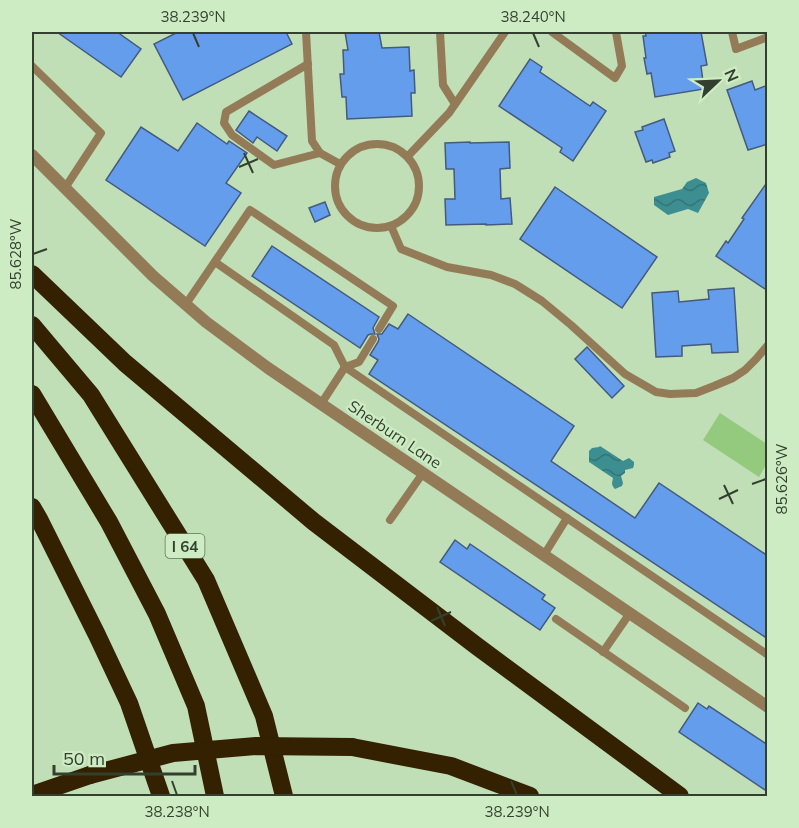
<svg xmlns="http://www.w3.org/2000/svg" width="799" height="828" viewBox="0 0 799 828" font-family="Mulish,sans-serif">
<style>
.green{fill:#93ca7d}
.water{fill:url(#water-waves)}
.building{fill:#659ded;stroke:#435b7d;stroke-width:1.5}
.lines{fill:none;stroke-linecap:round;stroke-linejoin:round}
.lane{stroke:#947b57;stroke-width:8}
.street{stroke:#947b57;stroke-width:12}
.highway{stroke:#332102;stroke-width:18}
.highway-bridge{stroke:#332102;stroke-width:18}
.ticks{fill:none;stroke:#34402f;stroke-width:2}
.labels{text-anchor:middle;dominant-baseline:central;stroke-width:4.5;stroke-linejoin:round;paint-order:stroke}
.shield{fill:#ceecc3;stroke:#62745b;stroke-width:1.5}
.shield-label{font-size:15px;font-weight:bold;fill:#34402f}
.street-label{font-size:16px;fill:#34402f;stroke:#ceecc3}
.neatline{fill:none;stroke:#34402f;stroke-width:2}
.ticks-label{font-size:15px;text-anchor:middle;fill:#34402f}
</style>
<defs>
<pattern id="water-waves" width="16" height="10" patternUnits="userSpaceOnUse" patternTransform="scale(1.5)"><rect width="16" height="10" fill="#3c8e90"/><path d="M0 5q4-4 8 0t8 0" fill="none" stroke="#337576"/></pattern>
</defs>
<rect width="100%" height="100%" fill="#c1dfb6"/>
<polygon class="green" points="720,413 767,444 767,463 759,477 703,440"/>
<g class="water">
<polygon points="696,178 706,183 709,193 698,213 688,209 668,215 654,205 654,197 682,189 687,182"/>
<path d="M 600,446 L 623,461 L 629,458 L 634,462 L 634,465 L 633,468 L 625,470 L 625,473 L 621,476 L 623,483 L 622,486 L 615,489 C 611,485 612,483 613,478 L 589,462 L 589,451 L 592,448 L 599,447 Z"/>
</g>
<g class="building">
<polygon points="57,32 117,32 141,49 121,77"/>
<polygon points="178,32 286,32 292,44 183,100 154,44"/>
<polygon points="345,32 379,32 382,48 409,47 410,71 414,70 415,93 411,93 412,116 347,119 346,97 342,97 340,74 344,74 343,50 348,50"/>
<polygon points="645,32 701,32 707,65 701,66 704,89 655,97 651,73 647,74 644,58 646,58 643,36 646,36"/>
<polygon points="530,59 542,67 540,72 590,106 593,102 606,111 573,161 560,152 562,148 499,106"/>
<polygon points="752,81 755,90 768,85 768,144 748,150 727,90"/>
<polygon points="249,111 287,136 277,151 257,137 253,143 236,130"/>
<polygon points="664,119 675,151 669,153 670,157 653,163 652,160 646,162 635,132 643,130 642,127"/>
<polygon points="197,123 227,144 229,141 247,153 226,183 241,193 205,246 106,180 141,127 178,151"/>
<polygon points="470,142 470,143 509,142 510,168 500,169 501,199 510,198 512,224 486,225 486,224 446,225 445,199 455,199 454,169 446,169 445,143"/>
<polygon points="768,181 768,291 716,256 726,241 728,243 744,219 742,218"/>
<polygon points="555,187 657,257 622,308 520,239"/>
<polygon points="325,202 330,215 315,222 309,208"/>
<polygon points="272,246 379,317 373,328 375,334 371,334 368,335 360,348 252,276"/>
<polygon points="734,288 738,352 712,353 711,344 682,346 682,356 656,357 652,293 678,291 679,302 709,299 708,290"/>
<polygon points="408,314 574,426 551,461 635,518 659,483 768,556 768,639 369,374 378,360 370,355 378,342 379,339 377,334 382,334 389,324 398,329"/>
<polygon points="587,347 624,386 612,398 575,359"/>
<polygon points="455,540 467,549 470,544 545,595 542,599 555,608 540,630 440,562"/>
<polygon points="698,703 707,709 709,706 768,745 768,792 679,732"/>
</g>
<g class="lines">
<g class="lane">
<polyline points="306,32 312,141 320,153 340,164"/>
<polyline points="440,32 443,85 455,104"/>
<polyline points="552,32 615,78 622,66 616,32"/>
<polyline points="732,32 736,49 768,37"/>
<polyline points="308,64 226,112 224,123 232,135 274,165 320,153"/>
<polyline points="32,66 101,133 65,188"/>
<circle cx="377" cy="186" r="42"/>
<polyline points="408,156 449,113 505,32"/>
<polyline points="391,226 401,249 447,267 491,275 515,284 542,301 571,325 625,374 656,392 670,394 696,393 714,386 733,378 745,370 756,359 768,345"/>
<polyline points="215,262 334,345 345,367 768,655"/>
<polyline points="186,304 250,210 393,306 379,329"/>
<polyline points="321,404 345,367 359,362 373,339"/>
<polyline points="390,520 423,473"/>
<polyline points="544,555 567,518"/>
<polyline points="556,619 685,708"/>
<polyline points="603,652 630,613"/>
</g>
<polyline class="street" points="32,155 153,276 206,322 268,368 768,707"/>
<g class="highway">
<polyline points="32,274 125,363 314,522 478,647 680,796"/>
<polyline points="32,325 91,395 206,580 264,716 284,796"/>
<polyline points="32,394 109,522 157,614 196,706 215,796"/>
<polyline points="32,507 39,519 97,635 129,703 161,796"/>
<polyline points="352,747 451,766 530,796"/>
<polyline points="32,795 90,775"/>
</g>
<polyline class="highway-bridge" points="90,775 173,753 256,746 352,747"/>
</g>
<path class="ticks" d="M 193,33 L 199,47M 533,33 L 539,47M 244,153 L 253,173M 239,167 L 258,159M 33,254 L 47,249M 752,484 L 766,479M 724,485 L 733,504M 719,499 L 738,490M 437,607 L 445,626M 431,621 L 451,612M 172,781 L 177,795M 511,781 L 517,795"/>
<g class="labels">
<rect class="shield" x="165.5" y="534" width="39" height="24" rx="4.5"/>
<g class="shield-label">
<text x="185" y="546">I 64</text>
</g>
<g class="street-label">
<text transform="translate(395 434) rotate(34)">Sherburn Lane</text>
</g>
</g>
<rect width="799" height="828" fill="none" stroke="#ceecc3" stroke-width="66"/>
<g transform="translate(718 81) rotate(67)" stroke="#ceecc3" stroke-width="4.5" paint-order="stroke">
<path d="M0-4.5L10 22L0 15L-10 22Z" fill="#34402f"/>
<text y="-9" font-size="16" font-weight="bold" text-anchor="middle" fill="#34402f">N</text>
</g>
<path d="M54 765v9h141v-9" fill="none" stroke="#34402f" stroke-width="3"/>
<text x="63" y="765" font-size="18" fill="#34402f" stroke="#ceecc3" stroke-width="4.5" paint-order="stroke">50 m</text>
<rect x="33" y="33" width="733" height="762" class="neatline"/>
<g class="ticks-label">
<text x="193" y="22">38.239°N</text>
<text x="533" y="22">38.240°N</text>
<text transform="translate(16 254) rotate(-90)" y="5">85.628°W</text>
<text transform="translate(782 479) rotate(-90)" y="5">85.626°W</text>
<text x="177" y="817">38.238°N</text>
<text x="517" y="817">38.239°N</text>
</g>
</svg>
